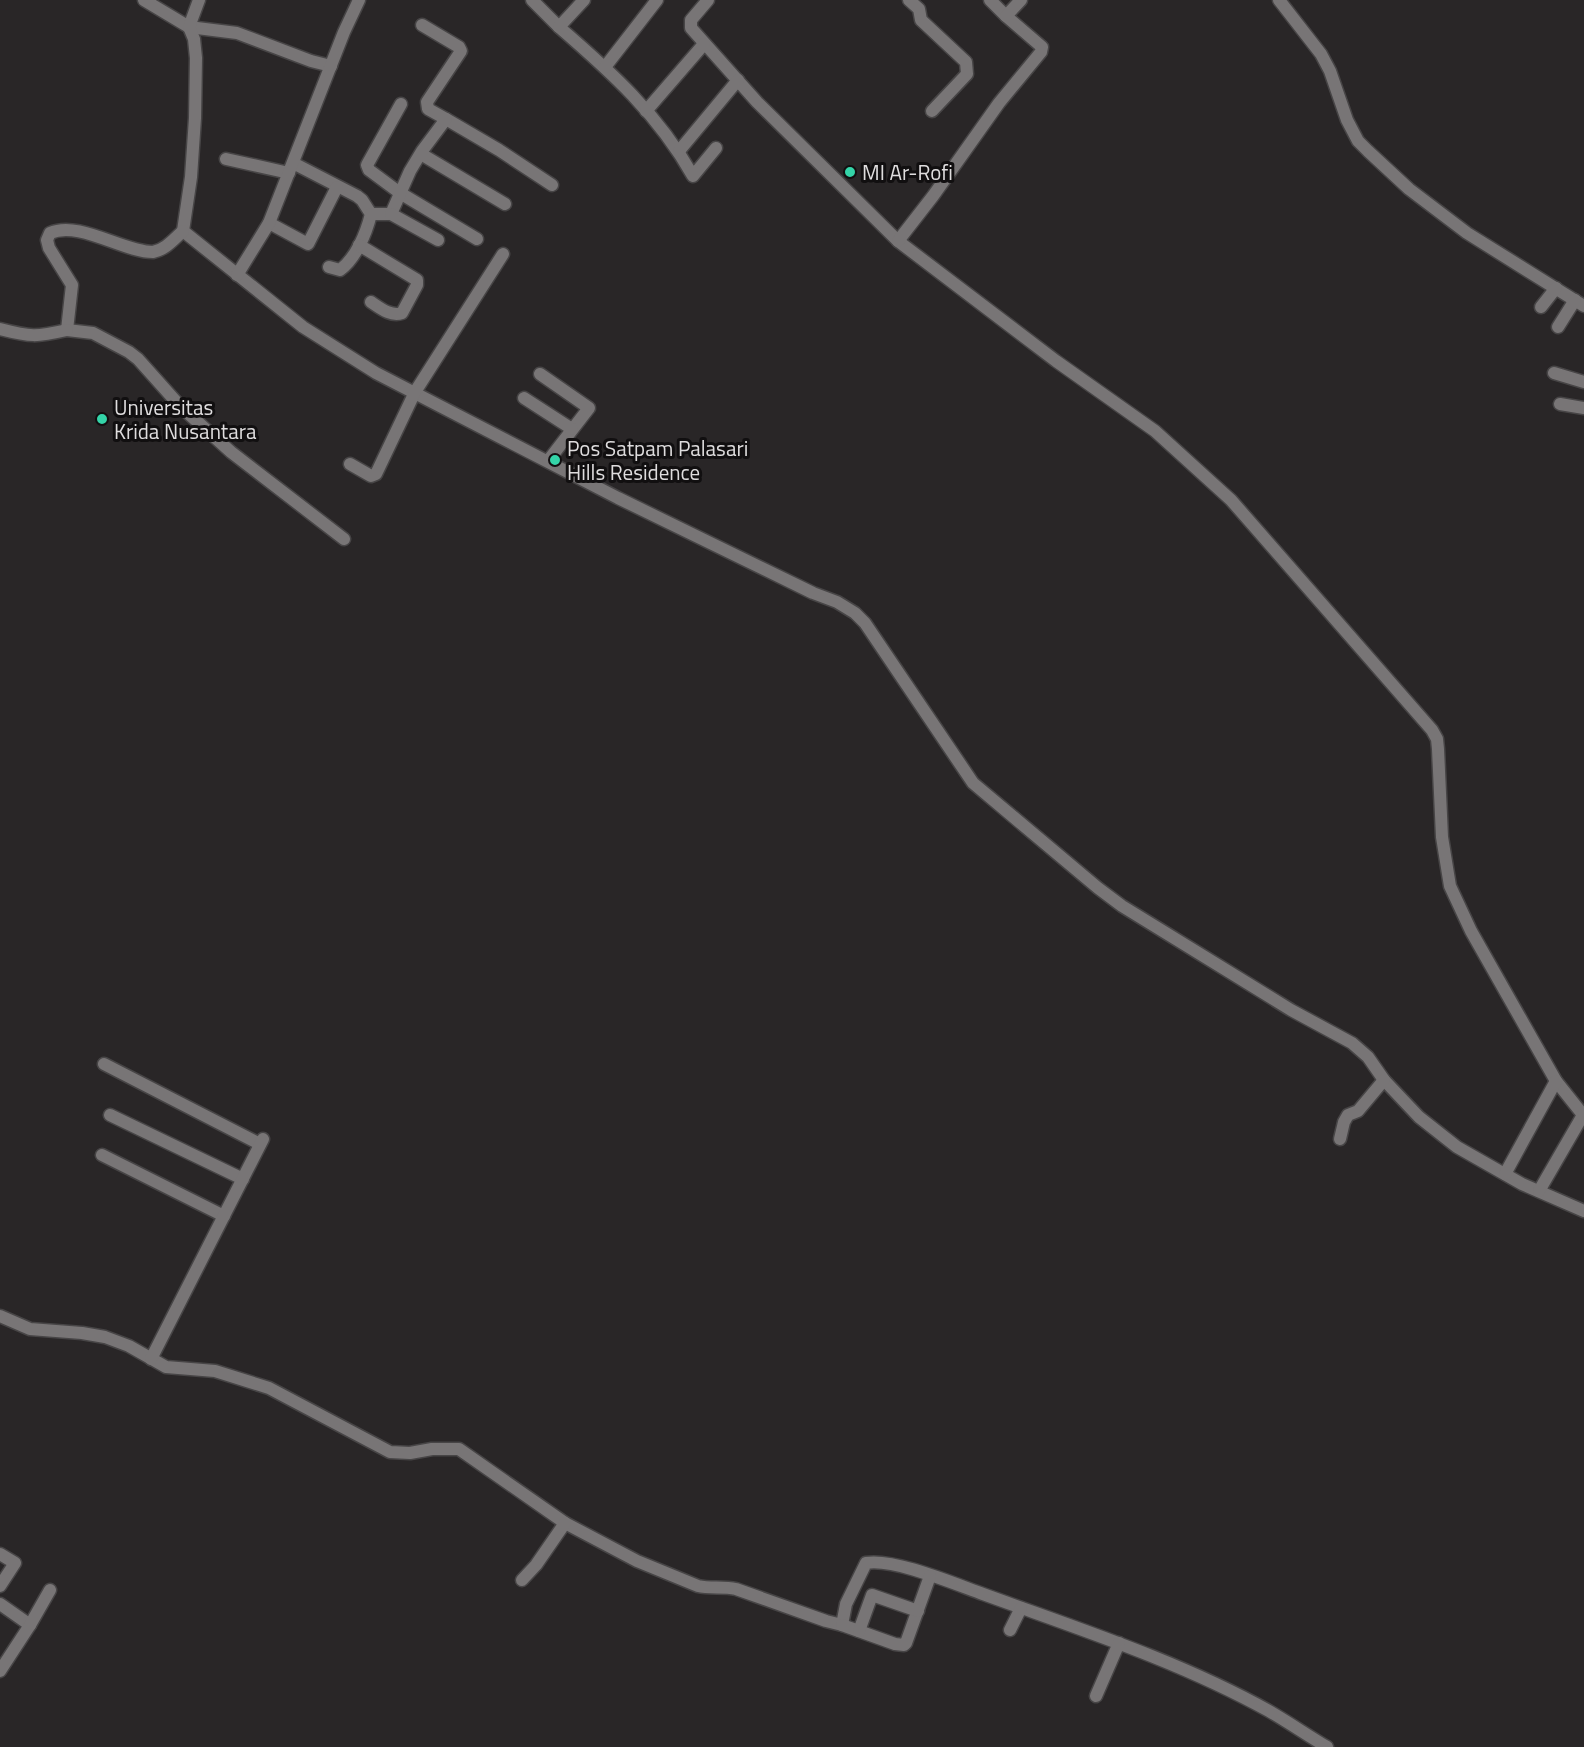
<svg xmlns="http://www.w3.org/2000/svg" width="1584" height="1747" viewBox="0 0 1584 1747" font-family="'Titillium Web',sans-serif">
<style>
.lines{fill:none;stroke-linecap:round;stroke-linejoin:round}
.minor-casing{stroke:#474546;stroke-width:15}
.minor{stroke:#787576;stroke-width:12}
.poi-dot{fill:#34d4a8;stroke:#110f10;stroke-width:2}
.labels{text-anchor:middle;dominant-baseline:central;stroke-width:6;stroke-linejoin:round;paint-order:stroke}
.poi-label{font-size:21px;fill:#dfddde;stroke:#110f10;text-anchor:start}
</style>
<rect width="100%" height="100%" fill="#292627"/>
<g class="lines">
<defs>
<g id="minor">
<polyline points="144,0 189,27 237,33 311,61 331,66"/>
<polyline points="199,0 189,27 194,39 196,58 195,118 191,177 183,231 303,327 376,373 618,498 813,593 837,602 855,613 865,623 973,783 1098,888 1122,906 1291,1010 1352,1043 1368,1057 1384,1080 1419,1117 1457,1147 1522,1184 1584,1211"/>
<polyline points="532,0 559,27"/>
<path d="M 584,0 L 559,27 C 611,72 658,114 693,176 L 716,148"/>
<polyline points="708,0 691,20 691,28 757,102 898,241 1056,361 1155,431 1231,500 1432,730 1437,739 1438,749 1442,837 1450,886 1471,931 1556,1081 1584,1116"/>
<polyline points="909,0 919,9 921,20 966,62 967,74 932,111"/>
<polyline points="990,0 1006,16"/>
<polyline points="1279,0 1321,54 1330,71 1347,120 1358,141 1368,151 1409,189 1467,233 1584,306"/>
<polyline points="605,67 657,0"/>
<polyline points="401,104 367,165 369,170 400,193 477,239"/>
<polyline points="646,111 704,44"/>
<polyline points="446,119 499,150 552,185"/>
<polyline points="679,151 738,80"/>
<polyline points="421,154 505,204"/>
<polyline points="226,159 289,173"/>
<path d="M 293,163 L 357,196 L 362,200 L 371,214 C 366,234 356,258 340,270 L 329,267"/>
<polyline points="371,214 391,214 410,171 422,151 446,119 428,109 427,102 461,51 459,47 422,25"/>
<polyline points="391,214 438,240"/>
<polyline points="269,223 308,244 337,187"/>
<path d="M 183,231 C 174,239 165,250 153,252 C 123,252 79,220 50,233 L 47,240 L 49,248 L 72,285 L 67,330 L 93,333 L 129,352 L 138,359 L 180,406 L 231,452 L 344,539"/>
<polyline points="898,241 933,196 999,103 1041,52 1042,47 1006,16 1021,0"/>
<path d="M 359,245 L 417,280 L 417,285 L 402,313 C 391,317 380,308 371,302"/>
<polyline points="237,275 269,223 344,32 359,0"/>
<polyline points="1541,307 1556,288"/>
<polyline points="1558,327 1575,300"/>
<path d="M 0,329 C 31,337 36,337 67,330"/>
<polyline points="1554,373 1584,382"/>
<polyline points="540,374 589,408 548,461"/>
<polyline points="524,398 572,429"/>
<polyline points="1560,404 1584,408"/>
<polyline points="350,464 371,476 376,474 415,392 503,254"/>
<polyline points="104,1064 260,1144"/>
<polyline points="110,1115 243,1179"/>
<polyline points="1340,1139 1344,1122 1348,1115 1358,1111 1384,1080"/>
<polyline points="102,1155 224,1216"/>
<polyline points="1505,1174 1556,1081"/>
<polyline points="1539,1191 1583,1115"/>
<path d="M 0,1316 L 30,1329 L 82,1333 L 105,1337 L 129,1346 L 166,1367 L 215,1371 L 269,1388 L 390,1452 L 410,1453 L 432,1449 L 459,1449 L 565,1523 L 637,1561 L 698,1586 C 710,1589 723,1586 736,1589 L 826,1621 L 842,1625 L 846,1604 L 866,1563 C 894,1558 955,1584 983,1594 C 1079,1629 1179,1661 1269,1711 C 1288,1722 1307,1735 1327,1747"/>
<polyline points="151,1359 263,1139"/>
<polyline points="0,1554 15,1563 0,1586"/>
<polyline points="522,1580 536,1565 565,1523"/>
<polyline points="0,1604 30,1625"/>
<polyline points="842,1625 895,1644 904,1645 906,1643 930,1576"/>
<polyline points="1010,1630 1021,1608"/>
<polyline points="859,1631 872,1595 918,1611"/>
<polyline points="0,1671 30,1625 50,1590"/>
<polyline points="1096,1696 1119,1643"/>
</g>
</defs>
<use href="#minor" class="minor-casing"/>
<use href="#minor" class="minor"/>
</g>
<g class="poi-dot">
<circle cx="850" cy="172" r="6"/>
<circle cx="102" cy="419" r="6"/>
<circle cx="555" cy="460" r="6"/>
</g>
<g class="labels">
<g class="poi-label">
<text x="862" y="172">MI Ar-Rofi</text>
<text x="114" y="407">Universitas<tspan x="114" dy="24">Krida Nusantara</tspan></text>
<text x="567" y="448">Pos Satpam Palasari<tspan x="567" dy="24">Hills Residence</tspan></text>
</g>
</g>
</svg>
